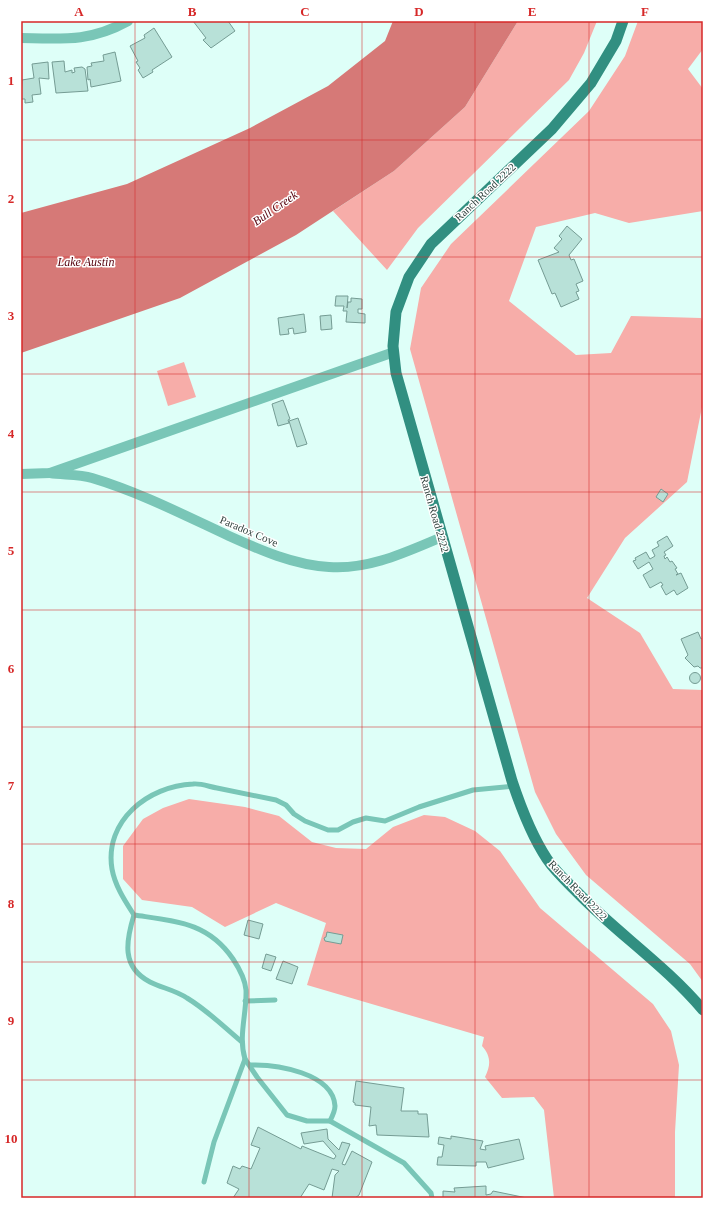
<svg xmlns="http://www.w3.org/2000/svg" width="724" height="1219" viewBox="0 0 724 1219" font-family="Georgia,serif">
<style>
.green{fill:#f7ada9}
.water{fill:#d67977}
.building{fill:#b8e1d8;stroke:#759c94}
.lines{fill:none;stroke-linecap:round;stroke-linejoin:round}
.service{stroke:#79c6b7;stroke-width:5}
.minor{stroke:#79c6b7;stroke-width:10}
.primary{stroke:#318f81;stroke-width:11}
.grid{fill:none;stroke:#d62828;stroke-width:1;stroke-opacity:0.55}
.labels{text-anchor:middle;dominant-baseline:central;stroke-width:3;stroke-linejoin:round;paint-order:stroke}
.street-label{font-size:11px;fill:#30413d;stroke:#fff}
.water-label{font-size:12px;font-style:italic;fill:#56000c;stroke:#fff}
.neatline{fill:none;stroke:#d62828;stroke-width:1.5}
.grid-label{font-size:13px;text-anchor:middle;font-weight:bold;fill:#d62828}
</style>
<rect width="100%" height="100%" fill="#defff8"/>
<g class="green">
<polygon points="518,21 597,21 584,53 569,80 418,228 387,270 333,211 394,171 465,107"/>
<polygon points="638,21 703,21 703,49 688,69 703,89 703,211 629,223 595,213 536,227 509,301 576,355 611,353 631,316 701,318 703,325 703,402 687,482 625,538 587,598 640,633 673,689 703,690 703,982 690,964 586,875 556,834 535,792 410,349 421,288 451,244 589,111 625,56"/>
<polygon points="184,362 196,397 168,406 157,371"/>
<path d="M 189,799 L 245,807 L 279,816 L 312,842 L 336,848 L 366,849 L 393,827 L 424,815 L 445,817 L 475,831 L 500,851 L 540,908 L 653,1004 L 671,1031 L 679,1065 L 675,1132 L 675,1198 L 554,1198 L 544,1110 L 534,1097 L 502,1098 L 485,1077 C 491,1065 491,1056 482,1046 L 484,1037 L 307,985 L 326,923 L 276,903 L 225,927 L 192,907 L 142,900 L 123,879 L 123,846 L 143,819 L 163,808 Z"/>
</g>
<polygon class="water" points="393,21 518,21 465,107 394,171 296,235 180,298 21,353 21,213 127,184 250,128 328,86 385,41"/>
<g class="building">
<polygon points="193,21 228,21 235,31 211,48 203,40 206,38"/>
<polygon points="154,28 172,57 152,70 153,72 143,78 138,70 140,68 136,62 138,61 130,46 145,38 144,35"/>
<polygon points="115,52 121,81 91,87 90,79 88,80 87,67 92,66 91,63 104,61 103,55"/>
<polygon points="64,61 65,72 72,70 72,73 75,72 74,68 82,67 85,69 88,91 56,93 52,62"/>
<polygon points="48,62 49,79 39,78 41,94 32,95 33,102 25,103 25,99 21,99 22,80 34,78 32,64"/>
<polygon points="567,226 582,239 569,255 571,260 574,259 583,281 576,284 579,291 576,292 579,299 561,307 555,293 552,294 538,260 559,252 554,248 562,239 559,236"/>
<polygon points="336,296 348,296 347,308 348,302 351,302 351,298 362,299 362,309 358,309 358,313 365,314 365,323 346,322 347,311 343,311 344,306 335,306"/>
<polygon points="304,314 306,332 294,334 293,328 288,329 289,334 280,335 278,318"/>
<polygon points="331,315 332,329 321,330 320,316"/>
<polygon points="283,400 290,419 288,420 289,423 278,426 272,404"/>
<polygon points="298,418 307,444 297,447 289,421"/>
<polygon points="661,489 668,494 663,502 656,497"/>
<polygon points="667,536 673,546 664,552 666,555 664,556 665,559 667,557 670,562 672,561 677,568 675,569 678,574 676,575 681,573 688,588 677,595 674,590 666,595 661,586 663,585 661,582 650,588 643,575 653,569 649,562 638,569 633,561 636,560 635,558 646,552 650,559 655,556 652,550 659,546 657,542"/>
<polygon points="698,632 701,639 703,638 703,668 700,668 698,666 694,667 685,658 688,655 681,639"/>
<circle cx="695" cy="678" r="5.5"/>
<polygon points="248,920 263,924 259,939 244,935"/>
<polygon points="327,932 343,935 341,944 325,941 324,938 326,937"/>
<polygon points="266,954 276,957 271,971 262,968"/>
<polygon points="283,961 298,967 292,984 276,979"/>
<polygon points="356,1081 404,1088 401,1111 418,1111 418,1114 427,1114 429,1137 377,1135 376,1125 369,1126 371,1107 355,1105 355,1103 353,1102"/>
<polygon points="258,1127 301,1149 302,1146 334,1159 336,1156 323,1141 304,1144 301,1133 327,1129 328,1139 339,1150 342,1142 350,1144 342,1164 345,1165 352,1151 372,1162 359,1195 355,1198 327,1198 332,1198 335,1175 339,1171 332,1169 324,1190 309,1184 300,1198 233,1198 239,1189 227,1183 233,1166 240,1169 242,1166 251,1169 260,1148 251,1145"/>
<polygon points="451,1136 483,1141 480,1149 486,1150 485,1146 519,1139 524,1159 488,1168 486,1162 476,1162 476,1166 437,1165 438,1157 442,1157 444,1145 438,1144 439,1137 451,1139"/>
<polygon points="486,1186 486,1195 491,1194 493,1191 527,1198 443,1198 443,1191 455,1192 454,1188"/>
</g>
<g class="lines">
<g class="service">
<path d="M 134,915 C 126,941 121,967 150,982 C 162,988 175,990 187,998 C 207,1010 224,1027 242,1042"/>
<polyline points="245,1001 275,1000"/>
<polyline points="245,1059 257,1077 287,1115 307,1121 330,1121 404,1163 431,1193 432,1198"/>
<path d="M 250,1065 C 276,1064 333,1073 335,1106 C 335,1111 332,1117 330,1121"/>
<path d="M 204,1182 L 214,1142 L 245,1059 C 238,1036 247,1013 246,990 C 245,978 239,968 233,959 C 208,922 175,921 134,915 C 125,901 115,886 112,869 C 104,821 148,786 193,784 C 201,783 210,787 217,788 C 237,792 257,796 276,800 L 286,805 L 294,814 L 305,821 L 328,830 L 338,830 L 353,822 L 366,818 L 385,821 L 419,807 L 473,790 L 514,786"/>
</g>
<g class="minor">
<path d="M 21,38 C 63,39 90,42 128,21"/>
<path d="M 50,473 C 63,475 79,474 92,478 C 139,492 184,515 229,536 C 260,550 294,565 329,567 C 369,570 406,552 442,537"/>
<polyline points="21,474 50,473 394,352"/>
</g>
<path class="primary" d="M 623,21 L 616,41 L 591,83 L 552,129 L 431,244 L 409,277 L 396,312 L 393,346 L 396,373 L 512,781 C 521,808 531,835 547,859 C 555,871 567,882 577,892 C 617,933 666,966 703,1010"/>
</g>
<path class="grid" d="M 135,21 L 135,1198M 249,21 L 249,1198M 362,21 L 362,1198M 475,21 L 475,1198M 589,21 L 589,1198M 21,140 L 703,140M 21,257 L 703,257M 21,374 L 703,374M 21,492 L 703,492M 21,610 L 703,610M 21,727 L 703,727M 21,844 L 703,844M 21,962 L 703,962M 21,1080 L 703,1080"/>
<g class="labels">
<g class="street-label">
<text transform="translate(485 192) rotate(-43)">Ranch Road 2222</text>
<text transform="translate(435 514) rotate(74)">Ranch Road 2222</text>
<text transform="translate(249 531) rotate(23)">Paradox Cove</text>
<text transform="translate(578 890) rotate(46)">Ranch Road 2222</text>
</g>
<g class="water-label">
<text transform="translate(275 208) rotate(-35)">Bull Creek</text>
<text x="86" y="262">Lake Austin</text>
</g>
</g>
<rect width="724" height="1219" fill="none" stroke="#ffffff" stroke-width="44"/>
<rect x="22" y="22" width="680" height="1175" class="neatline"/>
<g class="grid-label">
<text x="79" y="16">A</text>
<text x="192" y="16">B</text>
<text x="305" y="16">C</text>
<text x="419" y="16">D</text>
<text x="532" y="16">E</text>
<text x="645" y="16">F</text>
<text x="11" y="85">1</text>
<text x="11" y="203">2</text>
<text x="11" y="320">3</text>
<text x="11" y="438">4</text>
<text x="11" y="555">5</text>
<text x="11" y="673">6</text>
<text x="11" y="790">7</text>
<text x="11" y="908">8</text>
<text x="11" y="1025">9</text>
<text x="11" y="1143">10</text>
</g>
</svg>
